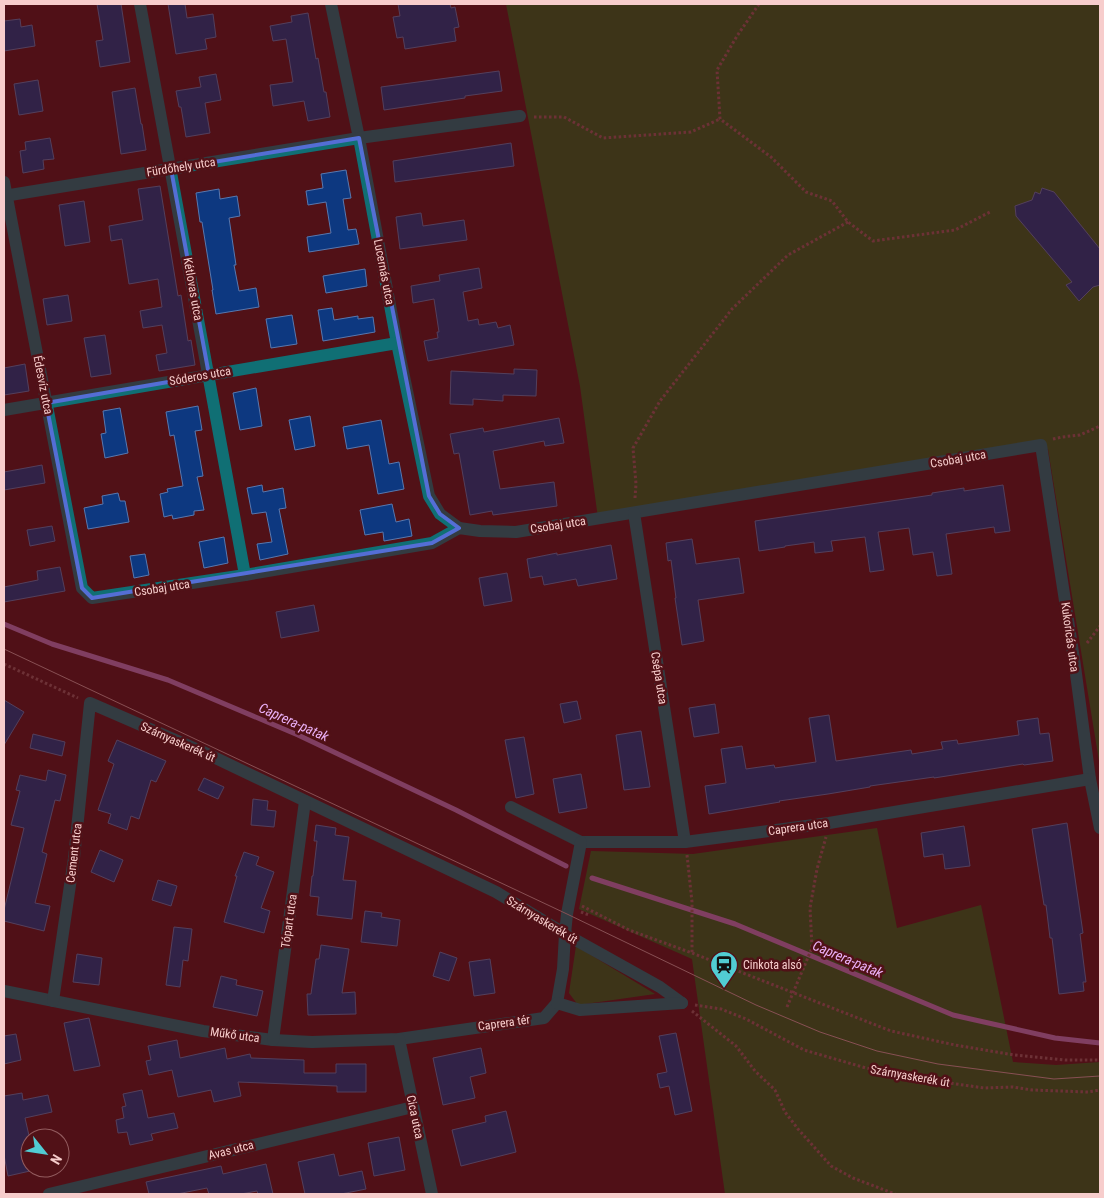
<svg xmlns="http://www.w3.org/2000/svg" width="1104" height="1198" viewBox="0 0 1104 1198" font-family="'Roboto Condensed',sans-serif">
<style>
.green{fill:#26611a}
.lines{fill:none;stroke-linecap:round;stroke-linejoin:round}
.stream{stroke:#bb76ba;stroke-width:5}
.building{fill:#0d3880;stroke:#5778af}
.path{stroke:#90595c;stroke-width:3;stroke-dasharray:2.5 2.5;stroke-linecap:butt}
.minor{stroke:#106f74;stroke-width:12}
.tram{stroke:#cb9c9c;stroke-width:1}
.marked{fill:none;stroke:#546ed5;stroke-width:4;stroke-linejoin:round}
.labels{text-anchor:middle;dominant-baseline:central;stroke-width:5;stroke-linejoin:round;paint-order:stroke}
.street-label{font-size:12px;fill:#f7cdcc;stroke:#511117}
.poi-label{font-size:12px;fill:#f7cdcc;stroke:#511117;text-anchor:start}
.water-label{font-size:14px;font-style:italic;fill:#ebb0f7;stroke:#511117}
</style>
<rect width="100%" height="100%" fill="#511117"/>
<g class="green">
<polygon points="506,4 1100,4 1100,767 1048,449 598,518 580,386"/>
<polygon points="877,828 897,928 981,905 1013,1062 1056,1065 1100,1062 1100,1194 725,1194 692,959 579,909 591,851 693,854"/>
<polygon points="576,946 655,994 578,1005 569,993"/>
</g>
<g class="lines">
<g class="stream">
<polyline points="4,624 52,644 168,680 298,735 456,810 566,866"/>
<polyline points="592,878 735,924 953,1015 1055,1038 1100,1043"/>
</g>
</g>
<g class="building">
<polygon points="97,4 121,4 130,62 100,67 96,41 103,40"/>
<polygon points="168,4 185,4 187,18 213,14 216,37 205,39 207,49 176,54"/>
<polygon points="398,4 450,4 451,8 455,7 459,27 454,28 456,41 405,49 403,37 397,38 393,17 400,16"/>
<polygon points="308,13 316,59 318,58 324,92 326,92 330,117 308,121 304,101 273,106 270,85 293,82 286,39 273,41 270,26 292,22 291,16"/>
<polygon points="20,19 21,27 32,25 35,46 4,51 4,21"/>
<polygon points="499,71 502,91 465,96 465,98 384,110 381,87"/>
<polygon points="216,74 221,100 205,103 210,133 186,137 181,107 179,107 176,91 201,87 199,77"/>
<polygon points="38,80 43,111 19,115 14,84"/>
<polygon points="135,88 141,124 142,124 146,150 121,154 112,92"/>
<polygon points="50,138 54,159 43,160 44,169 23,173 20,151 26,150 25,142"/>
<polygon points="511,143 514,166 395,182 393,161"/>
<polygon points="346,170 351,198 343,199 348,230 356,229 359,244 309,252 307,237 331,233 326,202 308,205 306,191 323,188 321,174"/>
<polygon points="160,186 178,296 181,295 188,341 191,340 195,365 159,371 156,355 167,353 162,325 143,328 140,311 162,307 158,279 129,284 122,239 111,241 109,226 143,220 138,189"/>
<polygon points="1042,188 1054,192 1100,249 1100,285 1093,287 1079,301 1066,285 1072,282 1016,216 1015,206 1032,200 1035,192 1040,194"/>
<polygon points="219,189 220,199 237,196 240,216 229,218 236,265 234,265 239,291 256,288 259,307 216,314 212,290 213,290 202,222 200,222 196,193"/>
<polygon points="84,201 90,242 65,246 59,205"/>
<polygon points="421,213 423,226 464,220 467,240 400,249 396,217"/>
<polygon points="479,268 482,288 463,292 468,321 478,319 479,325 496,322 498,328 510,325 514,345 428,361 424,341 438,338 437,332 439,332 434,299 413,303 411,286 440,281 439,275"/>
<polygon points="365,269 367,286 326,293 323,276"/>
<polygon points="68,295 72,321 47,325 43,299"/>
<polygon points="332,308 334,320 358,316 358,319 373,317 375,332 323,341 318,310"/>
<polygon points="292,315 297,344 271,348 266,319"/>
<polygon points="105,335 111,374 91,377 84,338"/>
<polygon points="25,364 29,391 4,395 4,368"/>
<polygon points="514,369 537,370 536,396 503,395 503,401 473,399 473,405 450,404 451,371 514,374"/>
<polygon points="256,388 262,426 240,430 233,393"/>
<polygon points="198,406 202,430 195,431 203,476 197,477 204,510 194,511 194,515 173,519 172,515 164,517 160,494 168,492 167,489 183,486 174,435 170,436 166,412"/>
<polygon points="120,408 128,453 105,458 101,434 106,433 103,411"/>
<polygon points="310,416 315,446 295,450 289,420"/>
<polygon points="559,418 564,443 545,446 544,441 493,451 500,489 554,482 557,506 493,515 492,511 470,515 459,453 454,454 450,434 483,428 484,432"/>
<polygon points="381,420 389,464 399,462 404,489 378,494 369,445 347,449 343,427"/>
<polygon points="42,465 45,483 4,490 4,472"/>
<polygon points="262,485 263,492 283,488 286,508 279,509 288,554 260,560 257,544 272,542 266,512 252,514 247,488"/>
<polygon points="1003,485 1010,531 995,533 994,527 946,534 952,574 937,576 933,552 913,555 909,528 878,532 884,570 870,572 865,537 831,541 833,551 815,553 814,542 785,546 785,547 759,551 755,521 932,495 932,493 964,488 964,491"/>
<polygon points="118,493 120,501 125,501 129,522 88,529 84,508 103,504 102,496"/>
<polygon points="392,504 396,522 409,519 412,536 384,541 383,532 365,535 360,510"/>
<polygon points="52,526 55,541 30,546 27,530"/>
<polygon points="224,537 228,563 204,568 199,542"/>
<polygon points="692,539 696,564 739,558 744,593 698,600 704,641 682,645 675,598 676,598 671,560 668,561 666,543"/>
<polygon points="611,545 617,579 578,586 576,579 544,585 542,576 530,578 527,559 557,553 557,555"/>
<polygon points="145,554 149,575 134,578 130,556"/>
<polygon points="60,567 65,591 4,602 4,587 38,580 37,571"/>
<polygon points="507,573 512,601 484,606 479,578"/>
<polygon points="314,605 319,631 281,638 276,612"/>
<polygon points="4,700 24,712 4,745"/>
<polygon points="577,701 581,719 564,723 560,704"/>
<polygon points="715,704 719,733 694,737 689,708"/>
<polygon points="829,715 836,761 911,750 912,754 943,749 941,742 957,740 958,744 1019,735 1017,721 1038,718 1040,734 1049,733 1053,761 1024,765 1023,764 934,778 934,777 870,786 870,787 828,794 779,801 780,802 709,814 705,786 726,783 721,749 742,746 746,769 774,765 775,768 816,762 809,718"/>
<polygon points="641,731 650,787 624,790 616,735"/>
<polygon points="33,734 65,742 62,756 30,748"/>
<polygon points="524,737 534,794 516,798 505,740"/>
<polygon points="117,740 166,761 156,782 151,780 139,819 131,816 127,830 108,823 111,814 98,810 114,764 108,761"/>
<polygon points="48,770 66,775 60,801 55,800 42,852 47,854 35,903 50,906 44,931 4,921 4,910 24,828 11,825 20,791 16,790 20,775 46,781"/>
<polygon points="581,774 587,808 559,813 553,779"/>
<polygon points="204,778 224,787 218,799 198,790"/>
<polygon points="253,799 268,801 267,810 276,811 274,827 251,825"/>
<polygon points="1067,823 1083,933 1080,934 1086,982 1083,982 1084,991 1059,994 1052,938 1050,938 1046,905 1044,905 1032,829"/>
<polygon points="316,825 336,828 335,835 349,837 343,880 356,881 352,919 317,915 319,897 310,896 312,876 313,876 317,841 314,841"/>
<polygon points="964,826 970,866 945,869 943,854 924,857 921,833"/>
<polygon points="100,850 123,860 114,882 91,872"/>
<polygon points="244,852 259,857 256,865 274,872 261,908 270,911 264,933 224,922 237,876 235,876"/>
<polygon points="158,880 177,886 171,906 152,900"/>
<polygon points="365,911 382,913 381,917 400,920 397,946 361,942"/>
<polygon points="174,927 192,929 188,961 183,960 180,987 166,985"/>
<polygon points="321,945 349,949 342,993 355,992 356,1014 308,1015 307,994 311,994 316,959 319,959"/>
<polygon points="440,952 457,958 449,981 433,976"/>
<polygon points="77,954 102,958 99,985 73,982"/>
<polygon points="490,959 495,993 474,996 469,962"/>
<polygon points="221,976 237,980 236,985 263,991 257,1016 213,1007"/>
<polygon points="89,1018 100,1066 74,1071 64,1023"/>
<polygon points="676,1033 692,1111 675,1115 669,1086 660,1088 657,1074 667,1072 659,1036"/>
<polygon points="16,1034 21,1060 4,1064 4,1036"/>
<polygon points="177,1040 180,1058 225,1048 227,1059 250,1054 251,1058 304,1060 304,1073 336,1073 336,1064 366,1064 366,1092 337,1092 337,1086 238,1082 241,1096 214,1102 211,1090 178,1097 172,1070 149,1075 146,1061 151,1060 148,1046"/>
<polygon points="481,1048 486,1073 470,1077 475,1098 443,1105 433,1058"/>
<polygon points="142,1090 148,1118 174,1113 178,1128 151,1134 153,1140 130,1145 127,1132 118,1133 116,1120 124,1118 122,1107 126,1106 123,1094"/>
<polygon points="22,1093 23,1100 48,1095 52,1112 25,1118 30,1140 30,1171 8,1176 4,1155 4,1096"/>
<polygon points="506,1111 516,1152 461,1166 452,1130 486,1122 485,1116"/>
<polygon points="399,1137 405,1170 374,1176 368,1143"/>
<polygon points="334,1154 339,1176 362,1171 366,1189 341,1194 305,1194 298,1162"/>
<polygon points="266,1164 273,1194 258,1194 257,1191 241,1194 209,1194 207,1188 177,1194 149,1194 146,1182 221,1166 223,1174"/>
</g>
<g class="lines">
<g class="path">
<polyline points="759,4 737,36 717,70 720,119 771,157 806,192 832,201 848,222 873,241 955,230 990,212"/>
<polyline points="534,117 564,117 603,138 691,132 720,119"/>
<polyline points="1053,439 1062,437 1080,435 1100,426"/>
<polyline points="635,498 636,484 633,448 660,401 732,309 788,255 848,222"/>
<polyline points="1087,643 1100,626"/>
<polyline points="4,664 78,698"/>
<polyline points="687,855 692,902 692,953"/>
<polyline points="582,906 629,930 692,953 891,1031 955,1045 1014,1055 1065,1060 1100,1060"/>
<polyline points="581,912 589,915"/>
<polyline points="695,1005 721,1009 746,1019 804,1050 866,1068 897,1073 929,1080 984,1088 1013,1087 1032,1090 1088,1092 1100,1090"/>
<polyline points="787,1007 812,948 810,908 817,869 826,837"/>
<polyline points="692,1011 736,1046 755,1071 775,1090 785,1112 798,1129 831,1166 853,1178 895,1194"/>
</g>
<g class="minor">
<polyline points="140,4 245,575"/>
<polyline points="331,4 359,138 397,343 429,496 440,514 459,528"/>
<polyline points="4,182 82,588 92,598 245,575 432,543 459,528 480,531 516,532 1041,445 1074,659 1090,779 1100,828"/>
<polyline points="4,196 359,138 520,116"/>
<polyline points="4,410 397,343"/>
<polyline points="634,513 685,842"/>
<polyline points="511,807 581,842 685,842 829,823 1090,779"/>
<polyline points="4,991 203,1031 273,1040 312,1042 399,1039 544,1018 557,1003 563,969 565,934 567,914 581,842"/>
<polyline points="53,1001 74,858 90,703 203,752 496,892 565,934 660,987 682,1003"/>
<polyline points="557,1003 580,1010 682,1003"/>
<polyline points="399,1039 432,1194"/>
<polyline points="273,1040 305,801"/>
<polyline points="49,1194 413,1107"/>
</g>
<polyline class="tram" points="4,649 567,914 756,1005 820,1032 877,1051 938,1064 1054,1079 1100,1076"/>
</g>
<path d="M0 0H1104V1198H0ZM 359,138 L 429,496 L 440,514 L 459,528 L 432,543 L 92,598 L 82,588 L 46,403 L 209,375 L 171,169 Z" fill="#511117" fill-opacity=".55" fill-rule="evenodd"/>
<path class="marked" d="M 359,138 L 429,496 L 440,514 L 459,528 L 432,543 L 92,598 L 82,588 L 46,403 L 209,375 L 171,169 Z"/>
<defs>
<symbol id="station-pin" viewBox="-11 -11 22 30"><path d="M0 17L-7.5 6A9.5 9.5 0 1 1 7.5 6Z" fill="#51ccd3" stroke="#511117"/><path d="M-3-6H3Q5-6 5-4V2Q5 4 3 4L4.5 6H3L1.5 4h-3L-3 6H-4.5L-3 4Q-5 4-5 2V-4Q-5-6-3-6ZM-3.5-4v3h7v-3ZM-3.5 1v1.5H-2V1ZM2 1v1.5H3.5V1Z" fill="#111"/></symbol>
</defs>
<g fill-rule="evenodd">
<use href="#station-pin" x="708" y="949" width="32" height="43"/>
</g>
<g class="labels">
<g class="street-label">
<text transform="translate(181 167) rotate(-9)">Fürdőhely utca</text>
<text transform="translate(384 272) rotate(79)">Lucernás utca</text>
<text transform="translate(193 289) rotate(80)">Kétlovas utca</text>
<text transform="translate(200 376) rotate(-10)">Sóderos utca</text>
<text transform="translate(43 385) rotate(79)">Édesvíz utca</text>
<text transform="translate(958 459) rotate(-10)">Csobaj utca</text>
<text transform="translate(558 525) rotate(-9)">Csobaj utca</text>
<text transform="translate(162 588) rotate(-9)">Csobaj utca</text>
<text transform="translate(1070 637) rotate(82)">Kukoricás utca</text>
<text transform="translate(659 678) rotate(81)">Csépa utca</text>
<text transform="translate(178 742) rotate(24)">Szárnyaskerék út</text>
<text transform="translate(798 827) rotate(-8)">Caprera utca</text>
<text transform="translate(74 853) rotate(-83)">Cement utca</text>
<text transform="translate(542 920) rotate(31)">Szárnyaskerék út</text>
<text transform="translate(289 921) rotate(-82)">Tópart utca</text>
<text transform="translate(504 1023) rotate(-8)">Caprera tér</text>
<text transform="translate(235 1035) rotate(8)">Műkő utca</text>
<text transform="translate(910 1076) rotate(10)">Szárnyaskerék út</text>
<text transform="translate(415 1117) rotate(78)">Cica utca</text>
<text transform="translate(231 1150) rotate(-14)">Avas utca</text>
</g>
<g class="poi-label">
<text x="743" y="965">Cinkota alsó</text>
</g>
<g class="water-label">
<text transform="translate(294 722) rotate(24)">Caprera-patak</text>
<text transform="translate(848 959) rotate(23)">Caprera-patak</text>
</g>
</g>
<rect width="1104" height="1198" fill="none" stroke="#f7cdcc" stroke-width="10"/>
<g transform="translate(45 1153) rotate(120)"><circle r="24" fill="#511117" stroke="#935c5f"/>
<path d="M0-4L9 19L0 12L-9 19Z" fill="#51ccd3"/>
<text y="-8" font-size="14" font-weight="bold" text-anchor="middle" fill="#f7cdcc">N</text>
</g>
</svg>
